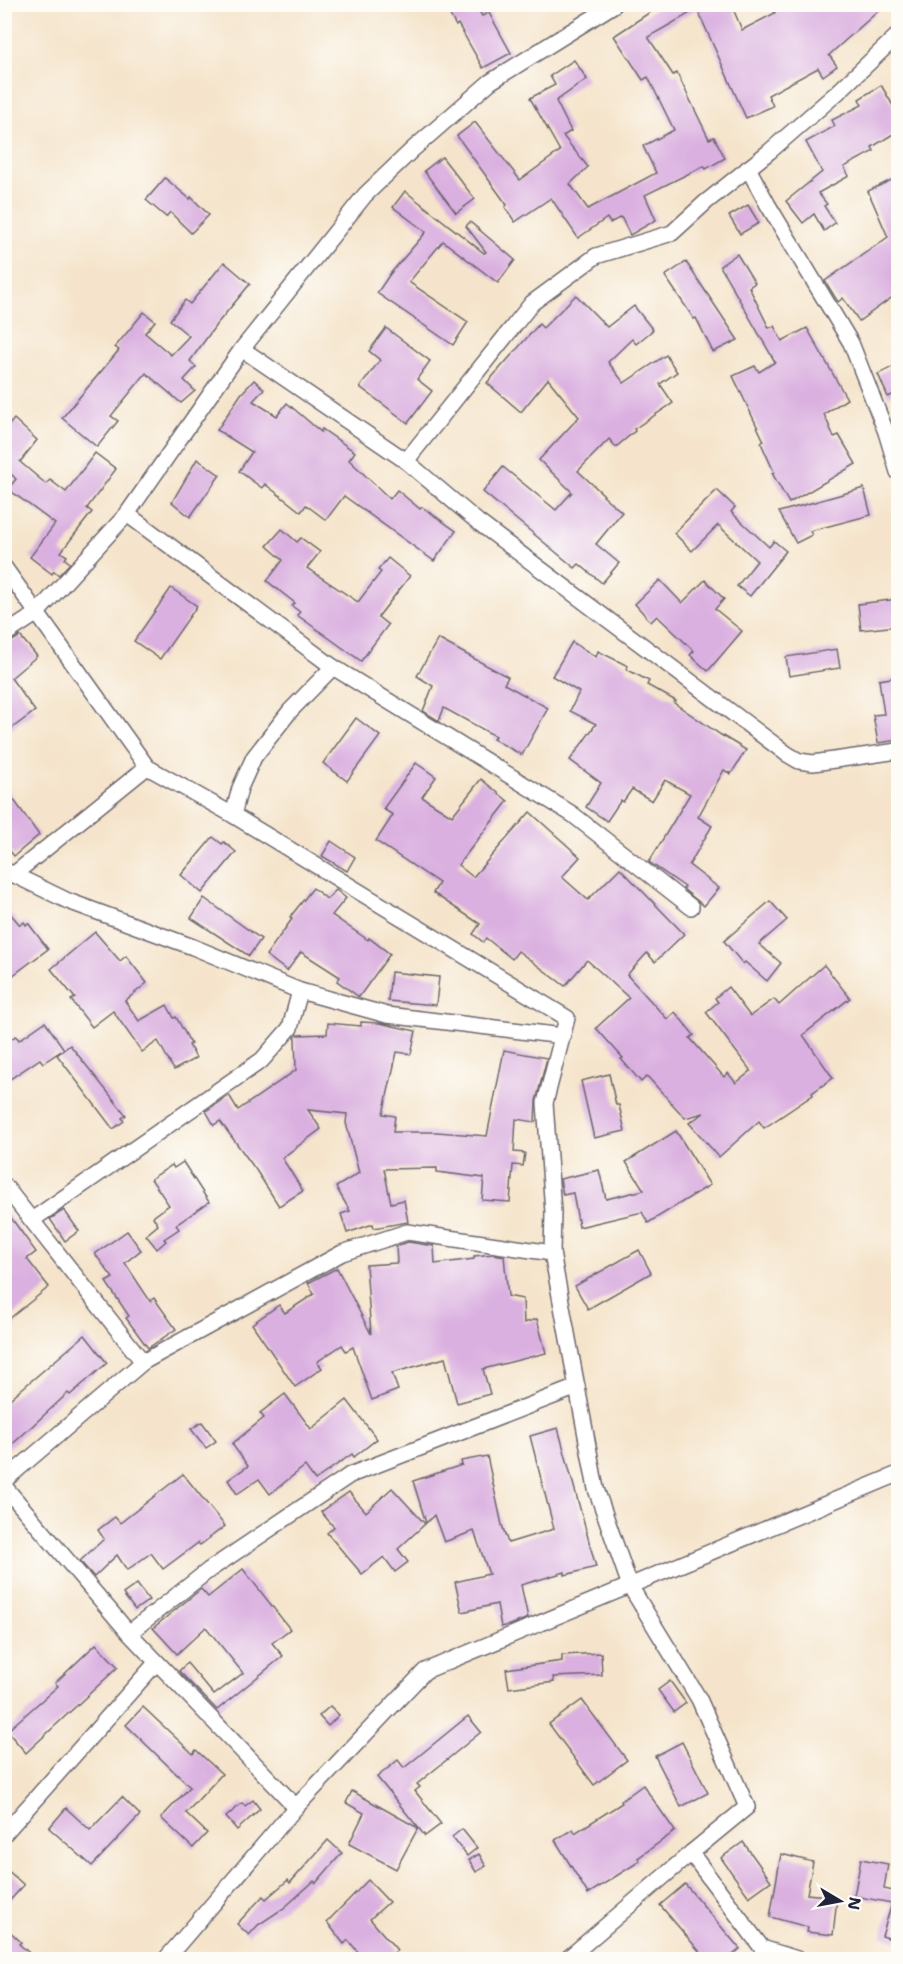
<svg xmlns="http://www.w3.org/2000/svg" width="903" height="1964" viewBox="0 0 903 1964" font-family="'Shantell Sans',sans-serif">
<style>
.building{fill:#dab0e0}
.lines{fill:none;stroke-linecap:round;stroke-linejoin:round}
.minor-casing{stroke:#6c666d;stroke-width:18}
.minor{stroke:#fff;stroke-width:15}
</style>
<rect width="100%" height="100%" fill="#fdfcf7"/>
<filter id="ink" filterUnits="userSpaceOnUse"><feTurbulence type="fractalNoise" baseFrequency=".0167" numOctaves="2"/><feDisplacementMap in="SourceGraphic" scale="12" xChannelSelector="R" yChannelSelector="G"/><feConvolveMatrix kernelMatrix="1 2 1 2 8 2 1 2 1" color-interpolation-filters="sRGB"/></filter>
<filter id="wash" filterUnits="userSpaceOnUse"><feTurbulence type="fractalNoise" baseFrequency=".008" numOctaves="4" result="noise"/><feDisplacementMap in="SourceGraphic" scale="24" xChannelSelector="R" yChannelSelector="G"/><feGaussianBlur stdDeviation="1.35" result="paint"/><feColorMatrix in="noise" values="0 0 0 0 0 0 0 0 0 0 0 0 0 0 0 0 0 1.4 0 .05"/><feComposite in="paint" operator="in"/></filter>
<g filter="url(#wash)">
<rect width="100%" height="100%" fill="#f5e4cb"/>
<g id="blocks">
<g class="building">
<polygon points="444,4 475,4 482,16 489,13 511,53 483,68 458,24 456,26"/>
<polygon points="652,4 731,4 742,30 775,13 770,4 886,4 829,55 837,66 823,76 818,68 768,95 773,106 746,118 697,9 648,37 673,75 677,73 709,139 714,137 725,158 706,169 704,166 645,195 656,220 630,235 621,217 610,223 607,218 578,238 551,198 515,222 505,207 507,205 457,136 475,122 520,180 560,151 530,98 555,85 550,76 574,60 587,79 556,101 571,131 563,136 588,167 570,184 588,209 656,173 643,146 674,130 648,77 643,80 614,36 655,9"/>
<polygon points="881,85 898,114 898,131 872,147 874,151 844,167 849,176 818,193 827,204 824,206 835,223 824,231 814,214 803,223 786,201 822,172 806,142 835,126 832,120 862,105 859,99"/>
<polygon points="442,157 475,199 456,213 424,171"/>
<polygon points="898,177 898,293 859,321 843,298 838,302 825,281 888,237 868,191"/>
<polygon points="165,178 190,199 191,197 209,215 191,233 170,212 166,217 146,200"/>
<polygon points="405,191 484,253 486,252 466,226 470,222 515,260 498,283 443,241 409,282 468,322 453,345 377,293 390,274 426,232 393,207"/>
<polygon points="748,205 759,223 740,234 729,216"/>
<polygon points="737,254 755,283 749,287 769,328 774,326 782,341 807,328 847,399 824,414 834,437 839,435 856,464 789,503 772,473 774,472 761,443 764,441 733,376 755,366 759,372 775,362 720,266"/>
<polygon points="224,262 250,284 216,325 190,361 196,367 184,380 195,391 181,403 146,373 111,416 118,421 97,447 62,418 119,350 115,347 144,312 155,321 145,333 171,355 189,336 170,320 185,300 190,304"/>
<polygon points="686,262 738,340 713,352 696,318 694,319 665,276"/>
<polygon points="576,295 607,327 634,306 653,330 636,344 632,339 608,362 624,383 666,355 677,372 660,384 673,403 634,429 635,431 616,447 609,439 578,471 604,495 603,496 622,512 596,544 619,563 602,583 579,564 575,568 483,492 503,467 556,510 572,492 539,460 579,417 548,379 521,412 487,383 539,324 543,328"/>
<polygon points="386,328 430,361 417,379 432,391 408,423 360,387 380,360 369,351"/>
<polygon points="898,364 898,392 888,397 878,374"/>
<polygon points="254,380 264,389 253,401 277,416 287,403 321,432 322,429 355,452 349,460 390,499 397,490 420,509 422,507 456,531 434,561 344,496 326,520 306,505 301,512 265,484 262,488 239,471 252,452 217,430 241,394"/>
<polygon points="14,419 37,440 20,462 46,484 50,480 66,492 95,453 116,469 87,508 92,512 61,552 67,556 65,559 70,563 59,575 54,571 52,574 30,557 55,524 8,489 16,479 4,467 4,431"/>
<polygon points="197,459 220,475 190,517 172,502"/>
<polygon points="864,488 871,515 810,531 812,535 796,543 779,512"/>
<polygon points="717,490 735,507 731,512 769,547 774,541 786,551 750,596 737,586 757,561 718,525 692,551 674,533"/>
<polygon points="282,529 297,542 301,538 320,552 307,568 358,602 381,572 378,570 388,558 410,576 378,617 388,625 361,661 297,615 300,612 292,606 295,603 267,581 283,560 267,546"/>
<polygon points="660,580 682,603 705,580 724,599 715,609 742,631 708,671 690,655 694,651 657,616 651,622 635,604"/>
<polygon points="171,588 197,606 160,659 134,641"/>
<polygon points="898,599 898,626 861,630 858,604"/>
<polygon points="20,636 37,656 11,678 35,711 4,734 4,646"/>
<polygon points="438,639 508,677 504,684 548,708 522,755 493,739 495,736 444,708 439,721 423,711 433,686 417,676"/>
<polygon points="572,642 596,657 598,651 628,666 626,669 649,681 647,685 676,701 674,703 721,735 746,750 731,774 724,770 698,817 712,826 689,865 719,888 704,906 683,889 685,887 649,862 690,794 665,780 652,801 632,789 623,802 621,800 607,821 586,807 601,783 570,760 596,724 570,711 579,692 552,676"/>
<polygon points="837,649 840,668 789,676 786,657"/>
<polygon points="898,677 898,740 878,743 873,715 884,714 879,680"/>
<polygon points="356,718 380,736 347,781 323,763"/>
<polygon points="416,763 436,777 422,797 452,816 481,779 508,801 458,865 473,877 530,812 580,857 562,877 588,900 620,868 684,934 655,962 647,953 627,975 667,1019 675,1012 694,1035 690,1038 724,1077 728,1073 736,1083 751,1071 706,1012 718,1002 715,998 728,987 750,1016 774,999 779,1005 824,965 850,998 803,1035 833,1078 812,1093 813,1095 764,1128 759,1121 719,1157 689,1123 704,1113 685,1118 647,1076 641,1082 621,1059 623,1058 596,1028 629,998 587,960 565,986 518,951 512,959 486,938 483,942 473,934 480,924 433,893 439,883 376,841 393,815 383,809"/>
<polygon points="4,786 39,835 14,856 4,844"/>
<polygon points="213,837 222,844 224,842 236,852 202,893 181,875"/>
<polygon points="331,841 355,857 347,871 322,856"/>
<polygon points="313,888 327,899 336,890 346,898 332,915 368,940 369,938 390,954 359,997 337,981 340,977 301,952 287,971 266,955 292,919 290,917"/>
<polygon points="204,898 261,939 249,956 191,918"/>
<polygon points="770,901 787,920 759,944 781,963 767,981 745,962 743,964 724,941"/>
<polygon points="4,906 20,925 24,922 26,925 28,923 48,949 4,982"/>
<polygon points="95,932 120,961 126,956 147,983 125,1001 139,1021 167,1005 174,1018 176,1017 191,1044 189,1045 196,1058 174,1070 158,1041 142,1052 113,1011 92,1027 71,1000 75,998 51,969"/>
<polygon points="391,972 439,977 436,1005 388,1001"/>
<polygon points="45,1022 64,1049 43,1063 40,1059 4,1083 4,1044 16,1036 19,1040"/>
<polygon points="361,1022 379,1023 416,1031 411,1054 397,1052 383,1114 395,1116 393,1132 437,1132 487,1136 504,1050 547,1058 536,1101 535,1122 516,1119 514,1152 525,1153 523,1166 513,1165 510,1202 482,1200 484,1178 437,1172 437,1168 384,1169 391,1203 404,1200 408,1222 374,1228 373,1224 347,1233 341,1214 350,1211 336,1187 359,1173 346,1123 347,1114 308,1110 321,1129 282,1158 303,1191 279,1206 256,1170 220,1121 214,1125 206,1111 229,1095 238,1110 296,1070 295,1037 297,1035 327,1034 328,1023 361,1026"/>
<polygon points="70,1045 126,1115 122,1118 124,1121 113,1129 57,1055"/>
<polygon points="609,1074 616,1105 619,1105 625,1131 594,1138 581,1081"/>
<polygon points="676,1131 710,1185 648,1223 642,1212 579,1227 573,1193 563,1195 560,1179 599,1170 606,1199 644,1190 626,1162"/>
<polygon points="183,1162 209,1202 176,1225 179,1229 164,1239 166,1241 157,1249 146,1235 158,1225 153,1217 169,1205 151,1179 172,1165 174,1168"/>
<polygon points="4,1208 36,1252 27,1259 49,1287 4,1323"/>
<polygon points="64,1210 79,1231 65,1241 50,1219"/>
<polygon points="127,1231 141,1250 125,1263 150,1301 154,1298 176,1329 148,1348 126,1318 129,1316 106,1282 113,1278 95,1254"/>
<polygon points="408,1242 434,1246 435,1264 474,1259 474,1256 494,1254 504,1256 508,1296 523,1299 524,1323 537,1319 546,1353 483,1369 490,1394 457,1403 445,1358 392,1373 398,1390 372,1400 353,1347 346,1351 342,1345 317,1362 322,1368 295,1387 252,1324 279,1305 285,1313 314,1294 308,1283 337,1268 371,1334 366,1265 397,1263 396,1246"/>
<polygon points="639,1250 651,1273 588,1309 575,1286"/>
<polygon points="85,1335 107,1363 70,1395 68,1393 4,1452 4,1404"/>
<polygon points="285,1394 311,1429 347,1400 377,1439 354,1457 352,1454 315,1480 305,1466 270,1494 259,1479 237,1494 228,1480 248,1466 232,1444 264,1418 260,1413"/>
<polygon points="202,1422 216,1441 206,1448 191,1429"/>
<polygon points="558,1428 596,1567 565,1575 565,1572 521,1585 528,1618 510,1625 501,1627 497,1604 462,1612 455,1582 489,1574 474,1531 444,1542 434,1515 426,1523 413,1481 462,1465 461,1461 487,1456 502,1525 508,1543 554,1529 530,1436"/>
<polygon points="183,1474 225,1526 200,1545 198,1543 163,1569 151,1553 127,1570 117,1555 94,1577 80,1561 104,1539 98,1530 115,1517 120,1523"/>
<polygon points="392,1488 425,1524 398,1549 408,1562 395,1572 384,1557 362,1574 327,1533 334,1527 321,1512 349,1492 366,1512"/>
<polygon points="243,1569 290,1629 272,1643 283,1656 217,1710 179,1671 187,1663 214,1695 243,1673 206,1627 177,1654 153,1628 201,1589 208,1597"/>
<polygon points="137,1584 149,1600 135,1610 123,1594"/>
<polygon points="96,1644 118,1667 26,1753 7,1731 58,1686 55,1683"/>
<polygon points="601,1653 602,1675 553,1677 554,1682 509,1688 506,1669 562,1661 562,1655"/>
<polygon points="670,1681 686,1703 674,1712 658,1690"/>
<polygon points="582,1700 627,1760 594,1785 549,1724"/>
<polygon points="330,1706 339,1715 328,1726 319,1716"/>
<polygon points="143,1707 193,1754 196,1750 222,1774 186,1813 207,1833 193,1848 161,1818 190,1787 126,1725"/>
<polygon points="468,1716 481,1732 417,1784 420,1787 415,1791 441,1824 425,1836 377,1777 398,1760 404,1768"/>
<polygon points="682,1742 708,1793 681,1807 655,1756"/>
<polygon points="643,1785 675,1831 638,1858 640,1861 588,1894 555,1840 573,1829 575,1833 622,1803 621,1801"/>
<polygon points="352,1791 418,1828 396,1869 349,1844 364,1813 346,1803"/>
<polygon points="122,1797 140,1815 92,1866 49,1828 66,1808 90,1830"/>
<polygon points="253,1800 260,1809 237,1830 226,1817 242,1803 245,1806"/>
<polygon points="462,1829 477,1848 467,1856 452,1837"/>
<polygon points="328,1840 342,1853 316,1883 314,1881 284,1908 258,1925 249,1935 237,1924 263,1896 266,1899 288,1880 290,1883"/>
<polygon points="743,1842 771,1881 749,1897 721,1858"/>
<polygon points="479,1854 486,1866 476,1872 469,1860"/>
<polygon points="781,1854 813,1862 807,1894 837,1897 833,1935 807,1932 808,1927 770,1917"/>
<polygon points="861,1859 888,1864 884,1889 898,1892 898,1941 882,1936 892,1903 854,1896"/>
<polygon points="4,1867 24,1885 4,1907"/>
<polygon points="368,1880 389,1902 370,1919 397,1950 387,1959 364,1959 348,1940 344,1944 327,1922"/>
<polygon points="685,1884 740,1949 728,1959 706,1959 660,1905"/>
<polygon points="4,1926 21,1942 19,1944 36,1959 4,1959"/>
</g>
</g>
</g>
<g filter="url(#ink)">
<use href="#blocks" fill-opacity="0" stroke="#6c666d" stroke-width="1.5"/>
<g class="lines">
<defs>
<g id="minor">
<polyline points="748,168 768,205 851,343 886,432 898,472"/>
<polyline points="242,349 406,461 478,522 787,754 799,761 813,763 898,751"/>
<polyline points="406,461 532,303 596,256 672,233 706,202 770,151 838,92 898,35"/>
<polyline points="127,514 333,667"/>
<polyline points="4,567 147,767 13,875"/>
<polyline points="4,635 36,614 127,514 242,349 365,195 412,150 490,82 615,4"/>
<polyline points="147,767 233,815 567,1018 545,1103 553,1212 552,1253 596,1489 630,1586 699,1699 747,1807 691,1853 762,1948 800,1960"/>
<polyline points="233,815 240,788 254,757 290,711 333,667 572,814 691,907"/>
<polyline points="4,870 68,901 193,947 300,991 387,1015 563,1036"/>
<polyline points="4,1185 143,1362"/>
<polyline points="32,1220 262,1060 290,1028 300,991"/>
<polyline points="4,1481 143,1362 342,1253 407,1232 552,1253"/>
<polyline points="4,1486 129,1633 296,1807"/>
<polyline points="129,1633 209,1570 350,1475 577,1387"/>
<polyline points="4,1834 156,1663"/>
<polyline points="165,1960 296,1807 425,1671 898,1474"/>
<polyline points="566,1960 691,1853"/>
</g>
</defs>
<use href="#minor" class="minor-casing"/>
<use href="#minor" class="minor"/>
</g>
</g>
<rect width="903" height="1964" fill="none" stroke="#fdfcf7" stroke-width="24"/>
<g transform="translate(840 1901) rotate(100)" stroke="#fdfcf7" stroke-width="4.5" paint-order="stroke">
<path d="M0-4.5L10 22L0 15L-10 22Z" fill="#22223b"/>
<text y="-9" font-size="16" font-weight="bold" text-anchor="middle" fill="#22223b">N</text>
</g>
</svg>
